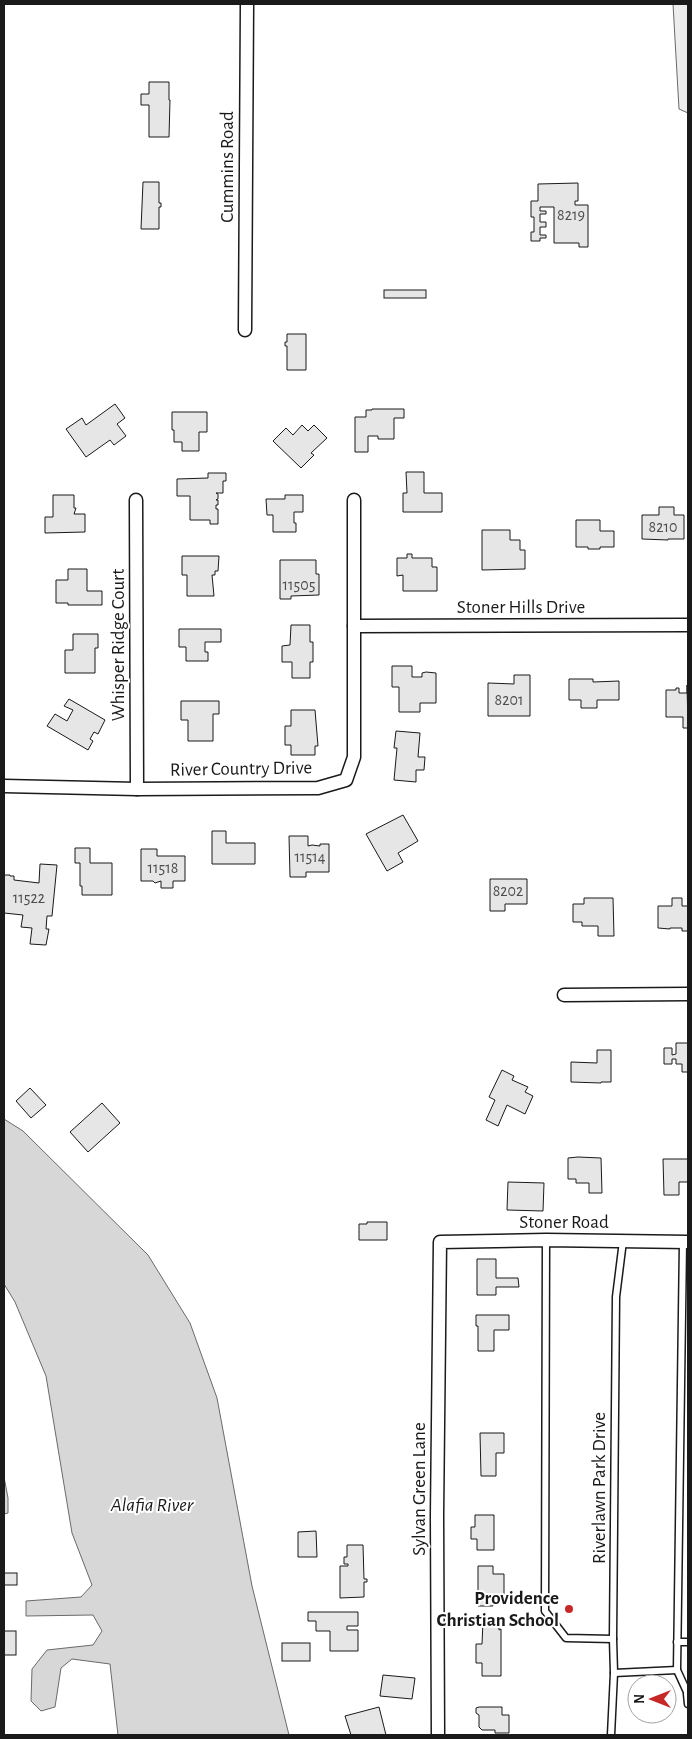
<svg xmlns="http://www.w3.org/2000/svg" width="692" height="1739" viewBox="0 0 692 1739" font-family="'Alegreya Sans',sans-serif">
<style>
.built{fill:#ededed;stroke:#6a6a6a}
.water{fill:#d7d7d7;stroke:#6a6a6a}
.building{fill:#e6e6e6;stroke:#1a1a1a}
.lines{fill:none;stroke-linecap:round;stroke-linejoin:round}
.service-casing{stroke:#1a1a1a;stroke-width:9}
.minor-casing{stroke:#1a1a1a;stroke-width:15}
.service{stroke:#fff;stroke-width:6}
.minor{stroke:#fff;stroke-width:12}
.poi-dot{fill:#c62828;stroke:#fff;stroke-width:2}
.labels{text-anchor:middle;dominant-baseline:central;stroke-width:4;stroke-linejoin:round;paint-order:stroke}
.number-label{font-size:16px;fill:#4d4d4d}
.street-label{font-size:19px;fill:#1a1a1a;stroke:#fff}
.poi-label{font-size:19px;font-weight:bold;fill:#1a1a1a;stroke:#fff;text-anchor:end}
.water-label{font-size:20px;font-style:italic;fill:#1a1a1a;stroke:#fff}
</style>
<rect width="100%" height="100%" fill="#fff"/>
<polygon class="built" points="673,4 688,4 688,113 679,109"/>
<g class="water">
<polygon points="4,1119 23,1131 148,1255 190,1323 217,1398 252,1586 289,1735 118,1735 110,1664 72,1659 61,1668 55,1707 41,1711 31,1701 32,1669 47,1650 93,1645 102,1631 93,1615 26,1616 26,1601 81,1597 92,1585 72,1533 46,1376 15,1302 4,1284"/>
<polygon points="4,1477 8,1498 8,1513 4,1514"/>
</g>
<g class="building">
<polygon points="149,82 169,82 169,100 170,100 169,137 149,137 149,105 141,105 141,94 149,94"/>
<polygon points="143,182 159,182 159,203 161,203 161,207 159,207 159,229 141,229"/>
<polygon points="578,183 578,201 575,201 575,205 588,205 588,247 579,247 579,243 554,243 554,207 540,207 540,211 546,211 546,214 540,214 540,222 546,222 546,227 540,227 540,235 546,235 546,238 540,238 540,241 531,241 531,232 534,232 534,217 531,217 531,201 538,201 538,184"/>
<rect x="384" y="290" width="42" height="8"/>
<polygon points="287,334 306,334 306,370 287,370 287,346 285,346 285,342 287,342"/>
<polygon points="115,404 125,418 117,424 126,436 114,445 110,440 86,457 66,429 82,418 86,425"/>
<polygon points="372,409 404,409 404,418 394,418 394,439 378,439 378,436 368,436 368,452 355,452 355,417 366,417 366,410 372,410"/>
<polygon points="172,412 207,412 207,432 199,432 199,451 182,451 182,442 174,442 174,430 172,430"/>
<polygon points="302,425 308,431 314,425 327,438 311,453 314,455 301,468 273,441 286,428 293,435"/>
<polygon points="406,472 424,472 424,493 442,493 442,512 403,512 403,493 407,493"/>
<polygon points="208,473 226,473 226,481 223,481 223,493 216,493 218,494 218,499 216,500 218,500 218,505 216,505 216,509 218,509 218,524 210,524 210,520 190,520 190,496 177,496 177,479 208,478"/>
<polygon points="53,495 74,495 74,508 76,508 74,514 85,514 85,532 45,533 45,517 53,517"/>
<polygon points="285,495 303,495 303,512 294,512 294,523 296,523 296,532 273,532 273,515 267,515 266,499 285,499"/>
<polygon points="659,507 674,507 674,515 684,515 684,539 668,539 668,540 642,539 642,515 659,515"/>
<polygon points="576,520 600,520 600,531 614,531 614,547 600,547 600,549 588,549 588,547 576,547"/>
<polygon points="482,530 510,530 510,540 520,540 520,550 525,550 525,569 482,570"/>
<polygon points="407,554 412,554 412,558 432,558 432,567 437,567 437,591 403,591 403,575 397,576 397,558 407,558"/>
<polygon points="182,556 219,556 218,571 215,571 215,575 212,575 214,596 187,596 187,575 182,575"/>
<polygon points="280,560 316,560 316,574 319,574 319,595 291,596 291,599 280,599"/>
<polygon points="68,569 87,569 87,591 102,591 102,605 68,605 68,603 56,603 56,580 68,580"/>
<polygon points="291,625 310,625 310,642 313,642 313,662 310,662 310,678 292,678 292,662 282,662 282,646 290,645"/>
<polygon points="179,629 221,629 221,642 205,642 205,652 208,652 208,661 186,661 186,647 179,647"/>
<polygon points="73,634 98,634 98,648 95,648 95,673 65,673 65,650 73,650"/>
<polygon points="392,666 412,666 412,677 422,677 422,673 426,672 436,673 436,703 420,703 420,712 399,712 399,687 392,687"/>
<polygon points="514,675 530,675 530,716 488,716 488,683 514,684"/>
<polygon points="569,679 593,679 593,682 619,681 619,700 597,700 597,708 581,708 581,700 569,700"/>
<polygon points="687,685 688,728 683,728 683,717 666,717 666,690 676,690 676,688 679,688 679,693 687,693"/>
<polygon points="69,699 105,720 98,734 94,732 90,739 93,741 88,750 47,726 55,714 67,721 73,710 64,706"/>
<polygon points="181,701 219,701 219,714 213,714 213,741 188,741 188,720 181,720"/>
<polygon points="291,710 315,710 318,746 315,746 315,755 291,755 291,745 285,745 285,726 291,726"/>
<polygon points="396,731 420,733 418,757 425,757 424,770 416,770 416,782 394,780 397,748 394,748"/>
<polygon points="403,815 418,841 398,853 403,862 387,871 366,834"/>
<polygon points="212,831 226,831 226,843 255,843 255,864 212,864"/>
<polygon points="289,836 308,836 308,846 312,845 320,846 320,844 329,844 329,872 306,872 306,877 290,877"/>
<polygon points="75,848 90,848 90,863 112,863 112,895 82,895 82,886 80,886 80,863 75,863"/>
<polygon points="141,849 157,849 157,856 185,856 185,881 173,881 173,888 161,888 161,881 155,883 153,881 141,881"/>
<polygon points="40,864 57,865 52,916 47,916 46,929 49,929 46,945 30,944 32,928 21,927 23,915 4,913 4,875 10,875 10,876 14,876 14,880 39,883"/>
<polygon points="490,879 527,879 527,904 505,904 505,911 490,911"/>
<polygon points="584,898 613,898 614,936 598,936 598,926 582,926 582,922 573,922 573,904 584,904"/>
<polygon points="672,898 682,898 682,906 688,906 688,931 682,931 682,928 670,928 670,929 658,928 658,906 672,906"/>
<polygon points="676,1043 688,1043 688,1072 682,1072 682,1064 676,1064 676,1059 672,1059 672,1064 664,1064 664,1048 672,1048 672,1055 676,1054"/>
<polygon points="597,1050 611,1050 611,1082 601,1082 601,1083 571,1082 571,1062 597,1063"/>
<polygon points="502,1070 514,1076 512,1080 528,1087 525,1092 533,1096 525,1114 507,1105 498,1126 486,1120 495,1100 489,1097"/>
<polygon points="30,1088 46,1105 31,1118 16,1101"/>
<polygon points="102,1103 120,1123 88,1152 70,1132"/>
<polygon points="578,1157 601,1158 602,1193 589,1193 589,1183 576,1183 576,1179 568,1179 568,1158"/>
<polygon points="663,1159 688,1159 688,1182 679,1182 679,1195 664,1195"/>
<polygon points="508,1182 544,1183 543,1211 507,1210"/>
<polygon points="367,1222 387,1222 387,1240 359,1240 359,1224 367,1224"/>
<polygon points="477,1259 496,1259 496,1278 518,1278 519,1287 496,1287 496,1295 477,1295"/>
<polygon points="476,1315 509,1315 509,1330 494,1330 494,1351 478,1351 478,1326 476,1326"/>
<polygon points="480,1433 504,1433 504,1453 496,1453 496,1476 481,1476"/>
<polygon points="475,1515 494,1515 494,1550 477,1550 477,1539 471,1539 471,1527 475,1527"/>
<polygon points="316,1531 317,1557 298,1557 298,1532"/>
<polygon points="347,1545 363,1545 364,1579 367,1579 367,1582 364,1582 364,1597 340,1598 340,1566 348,1566 348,1564 344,1564 344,1557 347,1557"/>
<polygon points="478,1566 493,1566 493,1574 504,1574 504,1598 493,1598 493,1606 478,1606"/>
<rect x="4" y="1573" width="13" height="12"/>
<polygon points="308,1612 358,1612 358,1626 347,1626 347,1630 358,1630 358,1651 330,1651 330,1631 316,1631 316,1621 308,1621"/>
<polygon points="483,1621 499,1621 499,1630 501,1629 501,1676 482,1676 482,1663 476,1663 476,1644 482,1644"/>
<rect x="4" y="1631" width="12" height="24"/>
<rect x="282" y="1643" width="28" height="18"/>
<polygon points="383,1675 415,1678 412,1699 380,1696"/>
<polygon points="379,1707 386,1735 351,1735 345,1716"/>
<polygon points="479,1707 502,1707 502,1715 509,1715 509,1733 495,1733 495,1730 482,1730 479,1727 479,1715 476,1713 476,1708"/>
</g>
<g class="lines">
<defs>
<g id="service">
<polyline points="546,1240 545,1611 566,1638 613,1639"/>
<polyline points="683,1242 677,1670 688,1694"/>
<polyline points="677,1642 688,1642"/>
<polyline points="614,1673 677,1670"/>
<polyline points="687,1694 688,1704"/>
<polyline points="611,1735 614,1673 613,1639 616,1297 623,1241"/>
</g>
<g id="minor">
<polyline points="245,330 247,4"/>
<polyline points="136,500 137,789"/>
<polyline points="354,626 688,625"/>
<polyline points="4,786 137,789 318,788 346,780 354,757 354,500"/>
<polyline points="564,995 688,994"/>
<polyline points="438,1735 437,1516 440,1242 546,1240 688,1242"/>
</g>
</defs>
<use href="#service" class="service-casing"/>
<use href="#minor" class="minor-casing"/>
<use href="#service" class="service"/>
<use href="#minor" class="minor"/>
</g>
<circle class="poi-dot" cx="569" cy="1609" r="5"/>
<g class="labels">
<g class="number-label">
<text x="571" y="215">8219</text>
<text x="663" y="527">8210</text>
<text x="299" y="585">11505</text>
<text x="509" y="700">8201</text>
<text x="310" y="857">11514</text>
<text x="163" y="868">11518</text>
<text x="508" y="891">8202</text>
<text x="29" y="898">11522</text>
</g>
<g class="street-label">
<text transform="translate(227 167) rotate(-90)">Cummins Road</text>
<text x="521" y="607">Stoner Hills Drive</text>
<text transform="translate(118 645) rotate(-90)">Whisper Ridge Court</text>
<text transform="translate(241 769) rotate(-1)">River Country Drive</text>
<text x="564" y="1222">Stoner Road</text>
<text transform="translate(599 1488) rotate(-90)">Riverlawn Park Drive</text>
<text transform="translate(419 1489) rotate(-90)">Sylvan Green Lane</text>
</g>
<g class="poi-label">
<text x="559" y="1598">Providence<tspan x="559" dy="22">Christian School</tspan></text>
</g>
<g class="water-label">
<text x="152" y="1505">Alafia River</text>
</g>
</g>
<rect width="692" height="1739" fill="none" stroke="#1a1a1a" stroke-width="10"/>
<g transform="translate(652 1699) rotate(270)"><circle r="24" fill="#ffffff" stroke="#a3a3a3"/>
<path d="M0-4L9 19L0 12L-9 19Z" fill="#c62828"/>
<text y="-8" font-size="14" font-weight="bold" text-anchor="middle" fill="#1a1a1a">N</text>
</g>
</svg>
